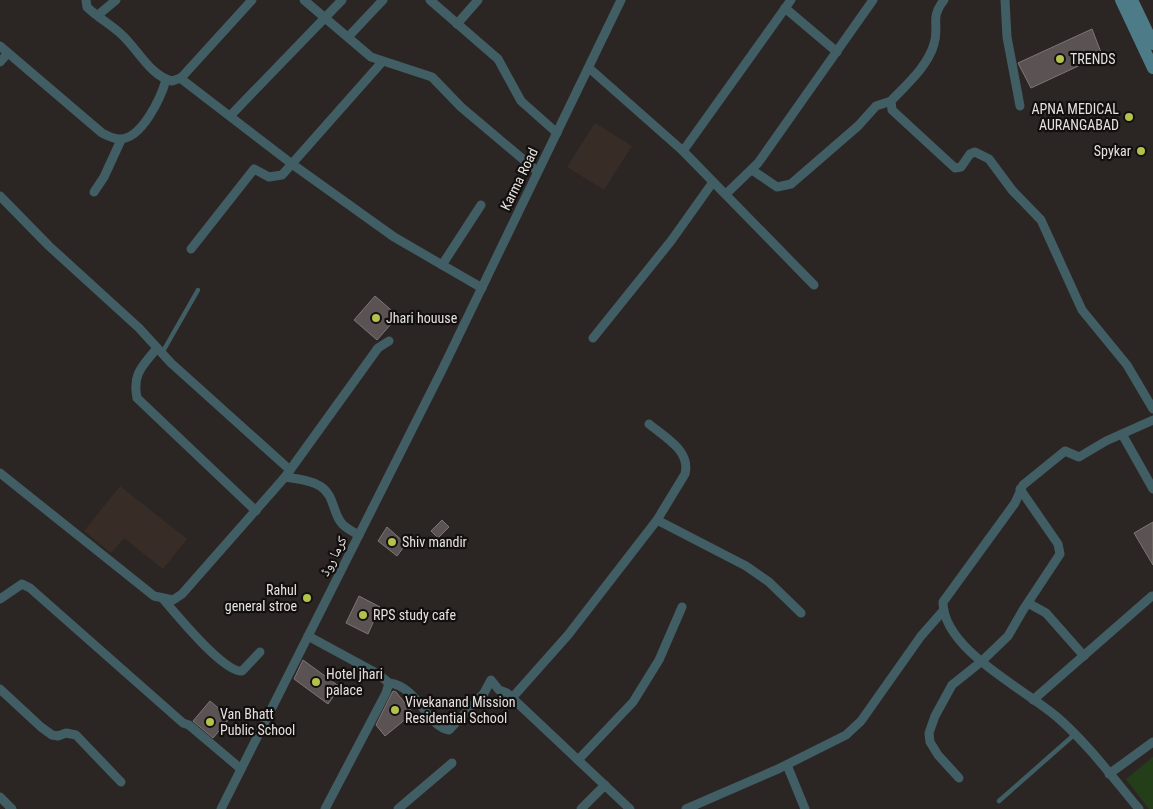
<svg xmlns="http://www.w3.org/2000/svg" width="1153" height="809" viewBox="0 0 1153 809" font-family="'Roboto Condensed','Noto Naskh Arabic',sans-serif">
<style>
.built{fill:#372c26}
.green{fill:#253e1a}
.building{fill:#5b5353;stroke:#7d7675}
.lines{fill:none;stroke-linecap:round;stroke-linejoin:round}
.lane{stroke:#415e65;stroke-width:4.5}
.street{stroke:#415e65;stroke-width:9}
.secondary{stroke:#4d7c88;stroke-width:12}
.poi-dot{fill:#b3c24b;stroke:#120f0e;stroke-width:2}
.labels{text-anchor:middle;dominant-baseline:central;stroke-width:4.5;stroke-linejoin:round;paint-order:stroke}
.poi-label{font-size:14px;fill:#e5e1df;stroke:#120f0e;text-anchor:start}
.street-label{font-size:14px;fill:#e5e1df;stroke:#120f0e}
</style>
<rect width="100%" height="100%" fill="#2b2623"/>
<g class="built">
<polygon points="595,123 632,146 604,190 567,167"/>
<polygon points="120,486 187,539 163,569 124,538 111,553 84,531"/>
</g>
<polygon class="green" points="1153,757 1153,809 1149,809 1126,779"/>
<g class="building">
<polygon points="1092,29 1102,55 1031,88 1018,63"/>
<polygon points="375,296 398,316 377,340 354,320"/>
<polygon points="442,520 449,527 438,538 431,531"/>
<polygon points="1153,522 1153,565 1134,533"/>
<polygon points="387,527 406,544 397,556 378,541"/>
<polygon points="359,596 380,607 368,634 346,623"/>
<polygon points="303,660 340,687 328,704 294,679"/>
<polygon points="393,691 396,692 413,713 385,736 376,725"/>
<polygon points="210,701 230,718 213,738 193,721"/>
</g>
<g class="lines">
<g class="lane">
<polyline points="162,353 198,290"/>
<polyline points="999,801 1075,734"/>
</g>
<g class="street">
<path d="M 86,0 L 87,7 C 97,17 110,24 121,34 C 137,48 150,76 172,81 L 181,78 L 252,0"/>
<polyline points="304,0 371,57 432,77 461,107 537,171"/>
<polyline points="430,0 498,59 521,101 557,133"/>
<path d="M 944,0 C 929,19 940,25 934,44 C 928,66 906,85 891,101 L 892,110 L 955,168 L 961,167 L 970,154 L 975,152 L 989,159 L 1012,190 L 1041,220 L 1082,310 L 1127,365 L 1153,409"/>
<polyline points="1005,0 1007,37 1020,106"/>
<polyline points="785,8 837,52"/>
<polyline points="98,15 116,0"/>
<polyline points="457,24 478,0"/>
<polyline points="349,36 383,0"/>
<path d="M 0,46 L 102,133 C 108,136 113,139 120,139 C 142,139 161,97 166,80"/>
<polyline points="0,62 8,53"/>
<polyline points="589,68 683,151 814,285"/>
<polyline points="180,78 292,164 394,237 482,288"/>
<polyline points="230,116 342,0"/>
<polyline points="683,151 791,0"/>
<polyline points="752,170 777,187 791,184 858,126 876,106 891,101"/>
<polyline points="94,192 104,177 121,140"/>
<polyline points="726,194 758,163 873,0"/>
<polyline points="0,196 49,246 139,328 171,363 290,470"/>
<polyline points="191,249 254,169 269,177 282,175 382,62"/>
<polyline points="442,265 481,205"/>
<polyline points="593,338 671,241 713,182"/>
<path d="M 157,348 C 143,366 132,373 137,398 L 256,511"/>
<polyline points="1122,434 1153,489"/>
<polyline points="0,473 154,596 173,600 182,594 285,477 378,348 389,341"/>
<path d="M 285,477 C 297,479 311,480 320,486 C 334,495 332,509 340,521 C 344,528 352,531 359,535"/>
<polyline points="657,520 746,566 769,582 801,613"/>
<polyline points="0,599 22,584 30,588 183,723 189,725 241,769"/>
<path d="M 164,600 C 177,615 223,672 242,671 L 260,652"/>
<polyline points="1028,603 1046,613 1084,656"/>
<polyline points="308,636 378,674 389,683 386,693 325,809"/>
<path d="M 389,683 C 418,686 427,727 449,730 L 484,693 L 491,680 L 499,690 L 507,693 L 630,809"/>
<polyline points="0,689 41,727 52,735 58,736 66,733 76,735 121,782"/>
<path d="M 512,698 L 568,635 L 657,520 L 685,474 C 691,451 665,437 649,424"/>
<polyline points="1033,700 1152,596"/>
<polyline points="578,760 633,702 659,660 682,607"/>
<polyline points="787,765 805,809"/>
<polyline points="1109,774 1153,742"/>
<polyline points="959,778 938,755 930,742 929,733 935,716 952,685 982,661 1008,636 1023,610 1060,554 1058,544 1020,489"/>
<polyline points="0,797 12,809"/>
<polyline points="221,809 442,370 621,0"/>
<polyline points="398,809 452,763"/>
<polyline points="581,809 605,785"/>
<polyline points="686,809 778,769 846,735 861,721 921,636 943,611"/>
<path d="M 1139,809 C 1113,778 1088,744 1057,717 C 1025,689 943,650 943,602 L 1015,503 L 1023,485 L 1065,451 L 1079,457 L 1106,441 L 1153,420"/>
</g>
<g class="secondary">
<polyline points="1121,0 1153,68"/>
<polyline points="1132,0 1153,44"/>
</g>
</g>
<g class="poi-dot">
<circle cx="1060" cy="59" r="5"/>
<circle cx="1129" cy="117" r="5"/>
<circle cx="1141" cy="151" r="5"/>
<circle cx="376" cy="318" r="5"/>
<circle cx="392" cy="542" r="5"/>
<circle cx="307" cy="598" r="5"/>
<circle cx="363" cy="615" r="5"/>
<circle cx="316" cy="682" r="5"/>
<circle cx="395" cy="710" r="5"/>
<circle cx="210" cy="722" r="5"/>
</g>
<g class="labels">
<g class="poi-label">
<text x="1070" y="59">TRENDS</text>
<text x="1119" y="109" text-anchor="end">APNA MEDICAL<tspan x="1119" dy="16">AURANGABAD</tspan></text>
<text x="1131" y="151" text-anchor="end">Spykar</text>
<text x="386" y="318">Jhari houuse</text>
<text x="402" y="542">Shiv mandir</text>
<text x="297" y="590" text-anchor="end">Rahul<tspan x="297" dy="16">general stroe</tspan></text>
<text x="373" y="615">RPS study cafe</text>
<text x="326" y="674">Hotel jhari<tspan x="326" dy="16">palace</tspan></text>
<text x="405" y="702">Vivekanand Mission<tspan x="405" dy="16">Residential School</tspan></text>
<text x="220" y="714">Van Bhatt<tspan x="220" dy="16">Public School</tspan></text>
</g>
<g class="street-label">
<text transform="translate(519 179) rotate(-64)">Karma Road</text>
<text transform="translate(333 556) rotate(-63)">کرما روڈ</text>
</g>
</g>
</svg>
